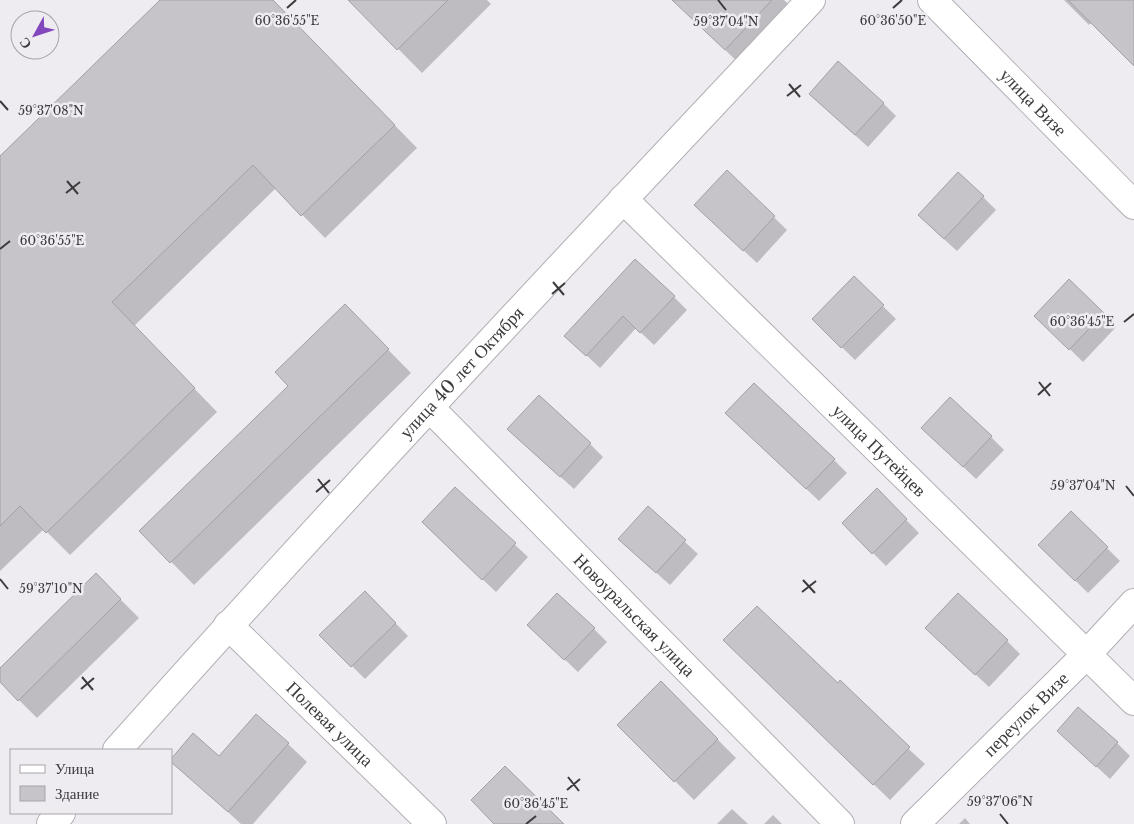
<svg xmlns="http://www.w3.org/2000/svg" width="1134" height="824" viewBox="0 0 1134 824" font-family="'Libre Baskerville',serif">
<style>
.shadow{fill:#0003}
.building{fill:#c6c4c9;stroke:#a2a0a5}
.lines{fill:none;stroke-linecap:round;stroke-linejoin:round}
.street-casing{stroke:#b1afb4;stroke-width:30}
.secondary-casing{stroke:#b1afb4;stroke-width:30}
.street{stroke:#fff;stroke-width:28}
.secondary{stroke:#fff;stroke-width:28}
.ticks{fill:none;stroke:#3b3a3c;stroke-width:2}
.labels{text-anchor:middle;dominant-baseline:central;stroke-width:5;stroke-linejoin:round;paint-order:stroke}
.street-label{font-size:18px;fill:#3b3a3c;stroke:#eeebf1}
.ticks-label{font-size:12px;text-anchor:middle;fill:#3b3a3c;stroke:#eeebf1;stroke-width:5;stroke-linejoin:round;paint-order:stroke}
</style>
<rect width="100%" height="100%" fill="#eeebf1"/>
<g class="shadow">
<polygon points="162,0 272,0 417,148 325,238 276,188 134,326 217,412 70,555 44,529 0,571 0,157"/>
<polygon points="350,0 487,0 491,4 422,73"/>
<polygon points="673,0 784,0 797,12 744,68"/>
<polygon points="1064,0 1134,0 1134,64 1092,22 1089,25"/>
<polygon points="883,103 896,116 868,147 823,106"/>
<polygon points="727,172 787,230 757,263 709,218"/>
<polygon points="983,197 996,210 957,251 932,228"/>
<polygon points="854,278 896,319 855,360 813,319"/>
<polygon points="1069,281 1116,327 1083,362 1036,316"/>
<polygon points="674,297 687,310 654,345 636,328 600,368 566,336"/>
<polygon points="345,306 411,373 194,585 141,531 290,386"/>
<polygon points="740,426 834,460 847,473 819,501"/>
<polygon points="991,437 1004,450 976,479 936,441"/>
<polygon points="522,442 590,444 603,457 574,489"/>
<polygon points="455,489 528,557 496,592 436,535"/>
<polygon points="877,490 919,533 886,566 843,523"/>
<polygon points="648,508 698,554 670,585 633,552"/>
<polygon points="1071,512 1120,561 1088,593 1039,545"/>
<polygon points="96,575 139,618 37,718 0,681 0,670"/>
<polygon points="365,592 408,636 365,679 321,635"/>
<polygon points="594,629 607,642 578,672 541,637"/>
<polygon points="940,641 1007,641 1020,654 989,687"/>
<polygon points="741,656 838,684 925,764 890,800"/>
<polygon points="661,683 736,758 694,800 619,725"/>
<polygon points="1117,743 1130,756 1110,779 1072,744"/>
<polygon points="288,744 307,762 253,824 241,824 171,760 220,758"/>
<polygon points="732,809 748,824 717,824"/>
<polygon points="773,815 782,824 764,824"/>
<polygon points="965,818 970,824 959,824"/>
</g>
<g class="building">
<polygon points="160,0 273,0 395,125 301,216 253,165 112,302 195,388 46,533 20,506 0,526 0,156"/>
<polygon points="348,0 448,0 397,50"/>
<polygon points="672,0 772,0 725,50"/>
<polygon points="1068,0 1134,0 1134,66"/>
<polygon points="838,61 884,103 855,135 809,94"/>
<polygon points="727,170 775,216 743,251 694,205"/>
<polygon points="958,172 984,196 944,239 918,215"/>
<polygon points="635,259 675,296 640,333 623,316 586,356 564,336"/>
<polygon points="854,276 884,305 841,348 812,319"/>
<polygon points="1069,279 1104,313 1069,350 1034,316"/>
<polygon points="345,304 389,349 170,563 139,531 288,386 275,372"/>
<polygon points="754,383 835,459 806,489 725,413"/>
<polygon points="539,395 591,443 560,477 507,429"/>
<polygon points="950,397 992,436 963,467 921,428"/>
<polygon points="455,487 516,543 482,580 422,522"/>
<polygon points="877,488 907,519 872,554 842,523"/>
<polygon points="648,506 686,540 656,573 618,539"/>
<polygon points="1071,511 1108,547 1075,581 1038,545"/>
<polygon points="96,573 121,599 18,701 0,682 0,668"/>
<polygon points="365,591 396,623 351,667 319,635"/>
<polygon points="557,593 595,628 564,660 527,625"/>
<polygon points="958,593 1008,640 975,675 925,628"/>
<polygon points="757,606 838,683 840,680 910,747 873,785 723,640"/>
<polygon points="661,681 718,739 674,782 617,725"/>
<polygon points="1078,707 1118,742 1096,767 1057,731"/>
<polygon points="256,714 289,743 228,812 171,762 171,759 193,733 219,756"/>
<polygon points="505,766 564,824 494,824 471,800"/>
</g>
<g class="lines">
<defs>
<g id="street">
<path id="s1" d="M 623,199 L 1134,701"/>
<path id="s2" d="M 430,408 L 840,824"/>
<path id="s3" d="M 228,625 L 432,824"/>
<path id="s4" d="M 117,750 C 344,496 577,248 811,0"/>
<polyline points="51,824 61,813"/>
<path id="s5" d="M 915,824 L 1087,654 L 1134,603"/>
</g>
<g id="secondary">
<path id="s6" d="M 932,0 L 1134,205"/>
</g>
</defs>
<use href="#street" class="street-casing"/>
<use href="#secondary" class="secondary-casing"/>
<use href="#street" class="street"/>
<use href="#secondary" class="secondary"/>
</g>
<path class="ticks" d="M 718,0 L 726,10M 287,8 L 296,0M 893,8 L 902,0M 789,84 L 800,97M 787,96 L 801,85M 0,101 L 8,110M 67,181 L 78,194M 66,193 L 80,182M 0,249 L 10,241M 553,282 L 564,295M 552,294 L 565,283M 1124,322 L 1134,314M 1039,382 L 1050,396M 1038,395 L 1051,383M 318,479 L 329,493M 1126,486 L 1134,496M 316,492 L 330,480M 0,579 L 8,589M 803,580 L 815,593M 802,592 L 816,581M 82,677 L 93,690M 81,689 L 94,678M 568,777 L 579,791M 567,790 L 580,779M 1000,814 L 1008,824M 526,824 L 536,816"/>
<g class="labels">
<g class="street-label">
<text stroke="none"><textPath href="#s6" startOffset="144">улица Визе</textPath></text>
<text stroke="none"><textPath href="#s4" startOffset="511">улица 40 лет Октября</textPath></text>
<text stroke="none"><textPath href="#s1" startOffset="359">улица Путейцев</textPath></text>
<text stroke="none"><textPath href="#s2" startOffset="291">Новоуральская улица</textPath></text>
<text stroke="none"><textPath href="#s5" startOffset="156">переулок Визе</textPath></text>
<text stroke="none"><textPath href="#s3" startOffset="142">Полевая улица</textPath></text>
</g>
</g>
<g class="ticks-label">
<text x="287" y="25">60°36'55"E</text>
<text x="893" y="25">60°36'50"E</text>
<text x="726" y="26">59°37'04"N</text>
<text x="51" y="115">59°37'08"N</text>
<text x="52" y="245">60°36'55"E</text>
<text x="1082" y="326">60°36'45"E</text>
<text x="1083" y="490">59°37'04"N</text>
<text x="51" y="593">59°37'10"N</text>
<text x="1000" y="806">59°37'06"N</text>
<text x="536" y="808">60°36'45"E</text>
</g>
<rect x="10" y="749" width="162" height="65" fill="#eeebf1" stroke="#a6a4a9"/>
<rect x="20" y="765" width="25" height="8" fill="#ffffff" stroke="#a6a4a9"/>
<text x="55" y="774" font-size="15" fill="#3b3a3c">Улица</text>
<rect x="20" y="786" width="25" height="15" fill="#c6c4c9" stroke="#a6a4a9"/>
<text x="55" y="799" font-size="15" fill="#3b3a3c">Здание</text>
<g transform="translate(35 35) rotate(230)"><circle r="24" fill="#eeebf1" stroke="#a6a4a9"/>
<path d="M0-4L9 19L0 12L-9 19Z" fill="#8347bd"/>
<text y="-8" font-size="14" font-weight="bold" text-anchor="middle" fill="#3b3a3c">С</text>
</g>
</svg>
